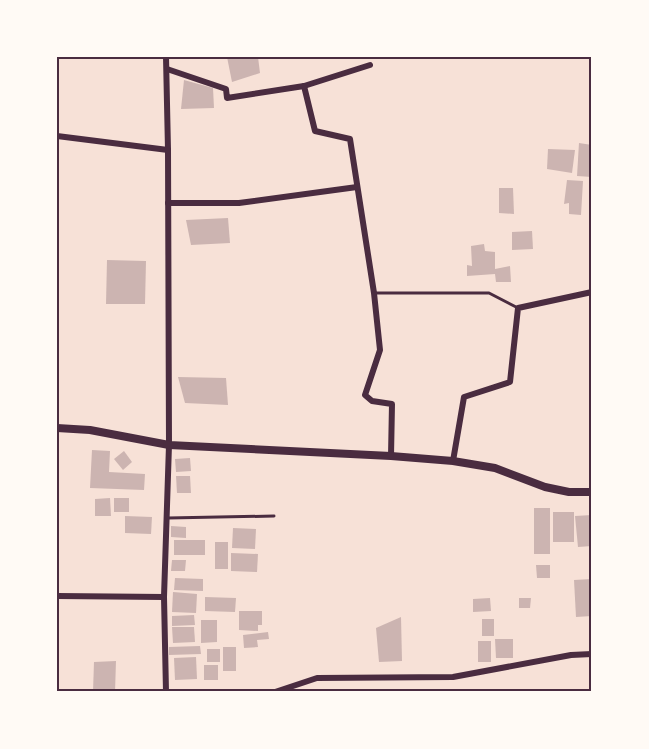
<svg xmlns="http://www.w3.org/2000/svg" width="649" height="749" viewBox="0 0 649 749" font-family="Barlow,sans-serif">
<style>
.building{fill:#ccb4b1}
.lines{fill:none;stroke-linecap:round;stroke-linejoin:round}
.service{stroke:#4a2c40;stroke-width:3}
.minor{stroke:#4a2c40;stroke-width:6}
.tertiary{stroke:#4a2c40;stroke-width:8}
.neatline{fill:none;stroke:#4a2c40;stroke-width:2}
</style>
<rect width="100%" height="100%" fill="#f7e1d7"/>
<g class="building">
<polygon points="227,57 258,57 260,73 232,82"/>
<polygon points="184,80 213,88 214,108 181,109"/>
<polygon points="579,143 592,145 592,177 577,176"/>
<polygon points="548,149 575,150 572,173 547,169"/>
<polygon points="567,180 583,181 581,215 569,214 569,203 564,204"/>
<polygon points="499,188 513,188 514,214 499,213"/>
<polygon points="228,218 230,243 191,245 186,220"/>
<polygon points="532,231 533,249 512,250 512,232"/>
<polygon points="484,244 485,251 495,252 495,269 510,266 511,282 496,282 495,274 467,276 467,265 472,266 471,246"/>
<polygon points="107,260 146,261 145,304 106,304"/>
<polygon points="178,377 226,378 228,405 185,403"/>
<polygon points="92,450 110,451 109,472 145,474 144,490 90,488"/>
<polygon points="124,451 132,462 123,470 114,459"/>
<polygon points="190,458 191,471 176,472 175,459"/>
<polygon points="176,476 190,476 191,493 177,493"/>
<polygon points="110,498 111,516 95,516 95,499"/>
<rect x="114" y="498" width="15" height="14"/>
<rect x="534" y="508" width="16" height="46"/>
<rect x="553" y="512" width="21" height="30"/>
<polygon points="592,515 592,546 578,547 575,516"/>
<polygon points="125,516 152,517 151,534 125,533"/>
<polygon points="171,526 186,527 186,538 171,537"/>
<polygon points="233,528 256,529 255,549 232,548"/>
<rect x="174" y="540" width="31" height="15"/>
<rect x="215" y="542" width="13" height="27"/>
<polygon points="231,553 258,554 257,572 231,571"/>
<polygon points="172,560 186,560 185,571 171,571"/>
<polygon points="536,565 550,565 550,578 537,578"/>
<polygon points="175,578 203,579 203,591 174,590"/>
<polygon points="592,579 592,616 576,617 574,580"/>
<polygon points="173,592 197,594 196,613 172,612"/>
<polygon points="205,597 236,598 235,612 205,611"/>
<polygon points="490,598 491,611 473,612 473,599"/>
<polygon points="519,598 531,598 530,608 519,608"/>
<polygon points="239,611 262,611 262,625 258,625 258,631 239,630"/>
<polygon points="194,615 195,625 172,626 172,616"/>
<polygon points="401,617 402,661 379,662 376,628"/>
<rect x="482" y="619" width="12" height="17"/>
<polygon points="201,620 217,620 217,642 201,643"/>
<polygon points="172,627 194,627 195,642 173,643"/>
<polygon points="268,632 269,639 257,640 258,647 244,648 243,635"/>
<polygon points="495,639 513,639 513,658 496,658"/>
<rect x="478" y="641" width="13" height="21"/>
<polygon points="200,646 201,654 169,655 169,647"/>
<rect x="223" y="647" width="13" height="24"/>
<rect x="207" y="649" width="13" height="13"/>
<polygon points="196,657 197,679 175,680 174,658"/>
<polygon points="116,661 115,692 93,692 94,662"/>
<rect x="204" y="665" width="14" height="15"/>
</g>
<g class="lines">
<g class="service">
<polyline points="376,293 489,293 518,308"/>
<polyline points="168,518 274,516"/>
</g>
<g class="minor">
<polyline points="167,69 226,89 227,98 304,86 315,131 350,139 374,293 380,350 365,395 372,401 392,404 391,456"/>
<polyline points="304,86 370,65"/>
<polyline points="57,136 168,150"/>
<polyline points="168,203 239,203 357,187"/>
<polyline points="453,461 464,397 510,382 518,308 592,292"/>
<polyline points="57,596 164,597"/>
<polyline points="166,692 164,597 169,445 168,150 166,57"/>
<polyline points="275,692 317,678 453,677 571,655 592,654"/>
</g>
<polyline class="tertiary" points="57,428 90,430 169,445 391,456 453,461 495,468 545,487 569,492 592,492"/>
</g>
<rect width="649" height="749" fill="none" stroke="#fffaf5" stroke-width="117"/>
<rect x="58" y="58" width="532" height="632" class="neatline"/>
</svg>
